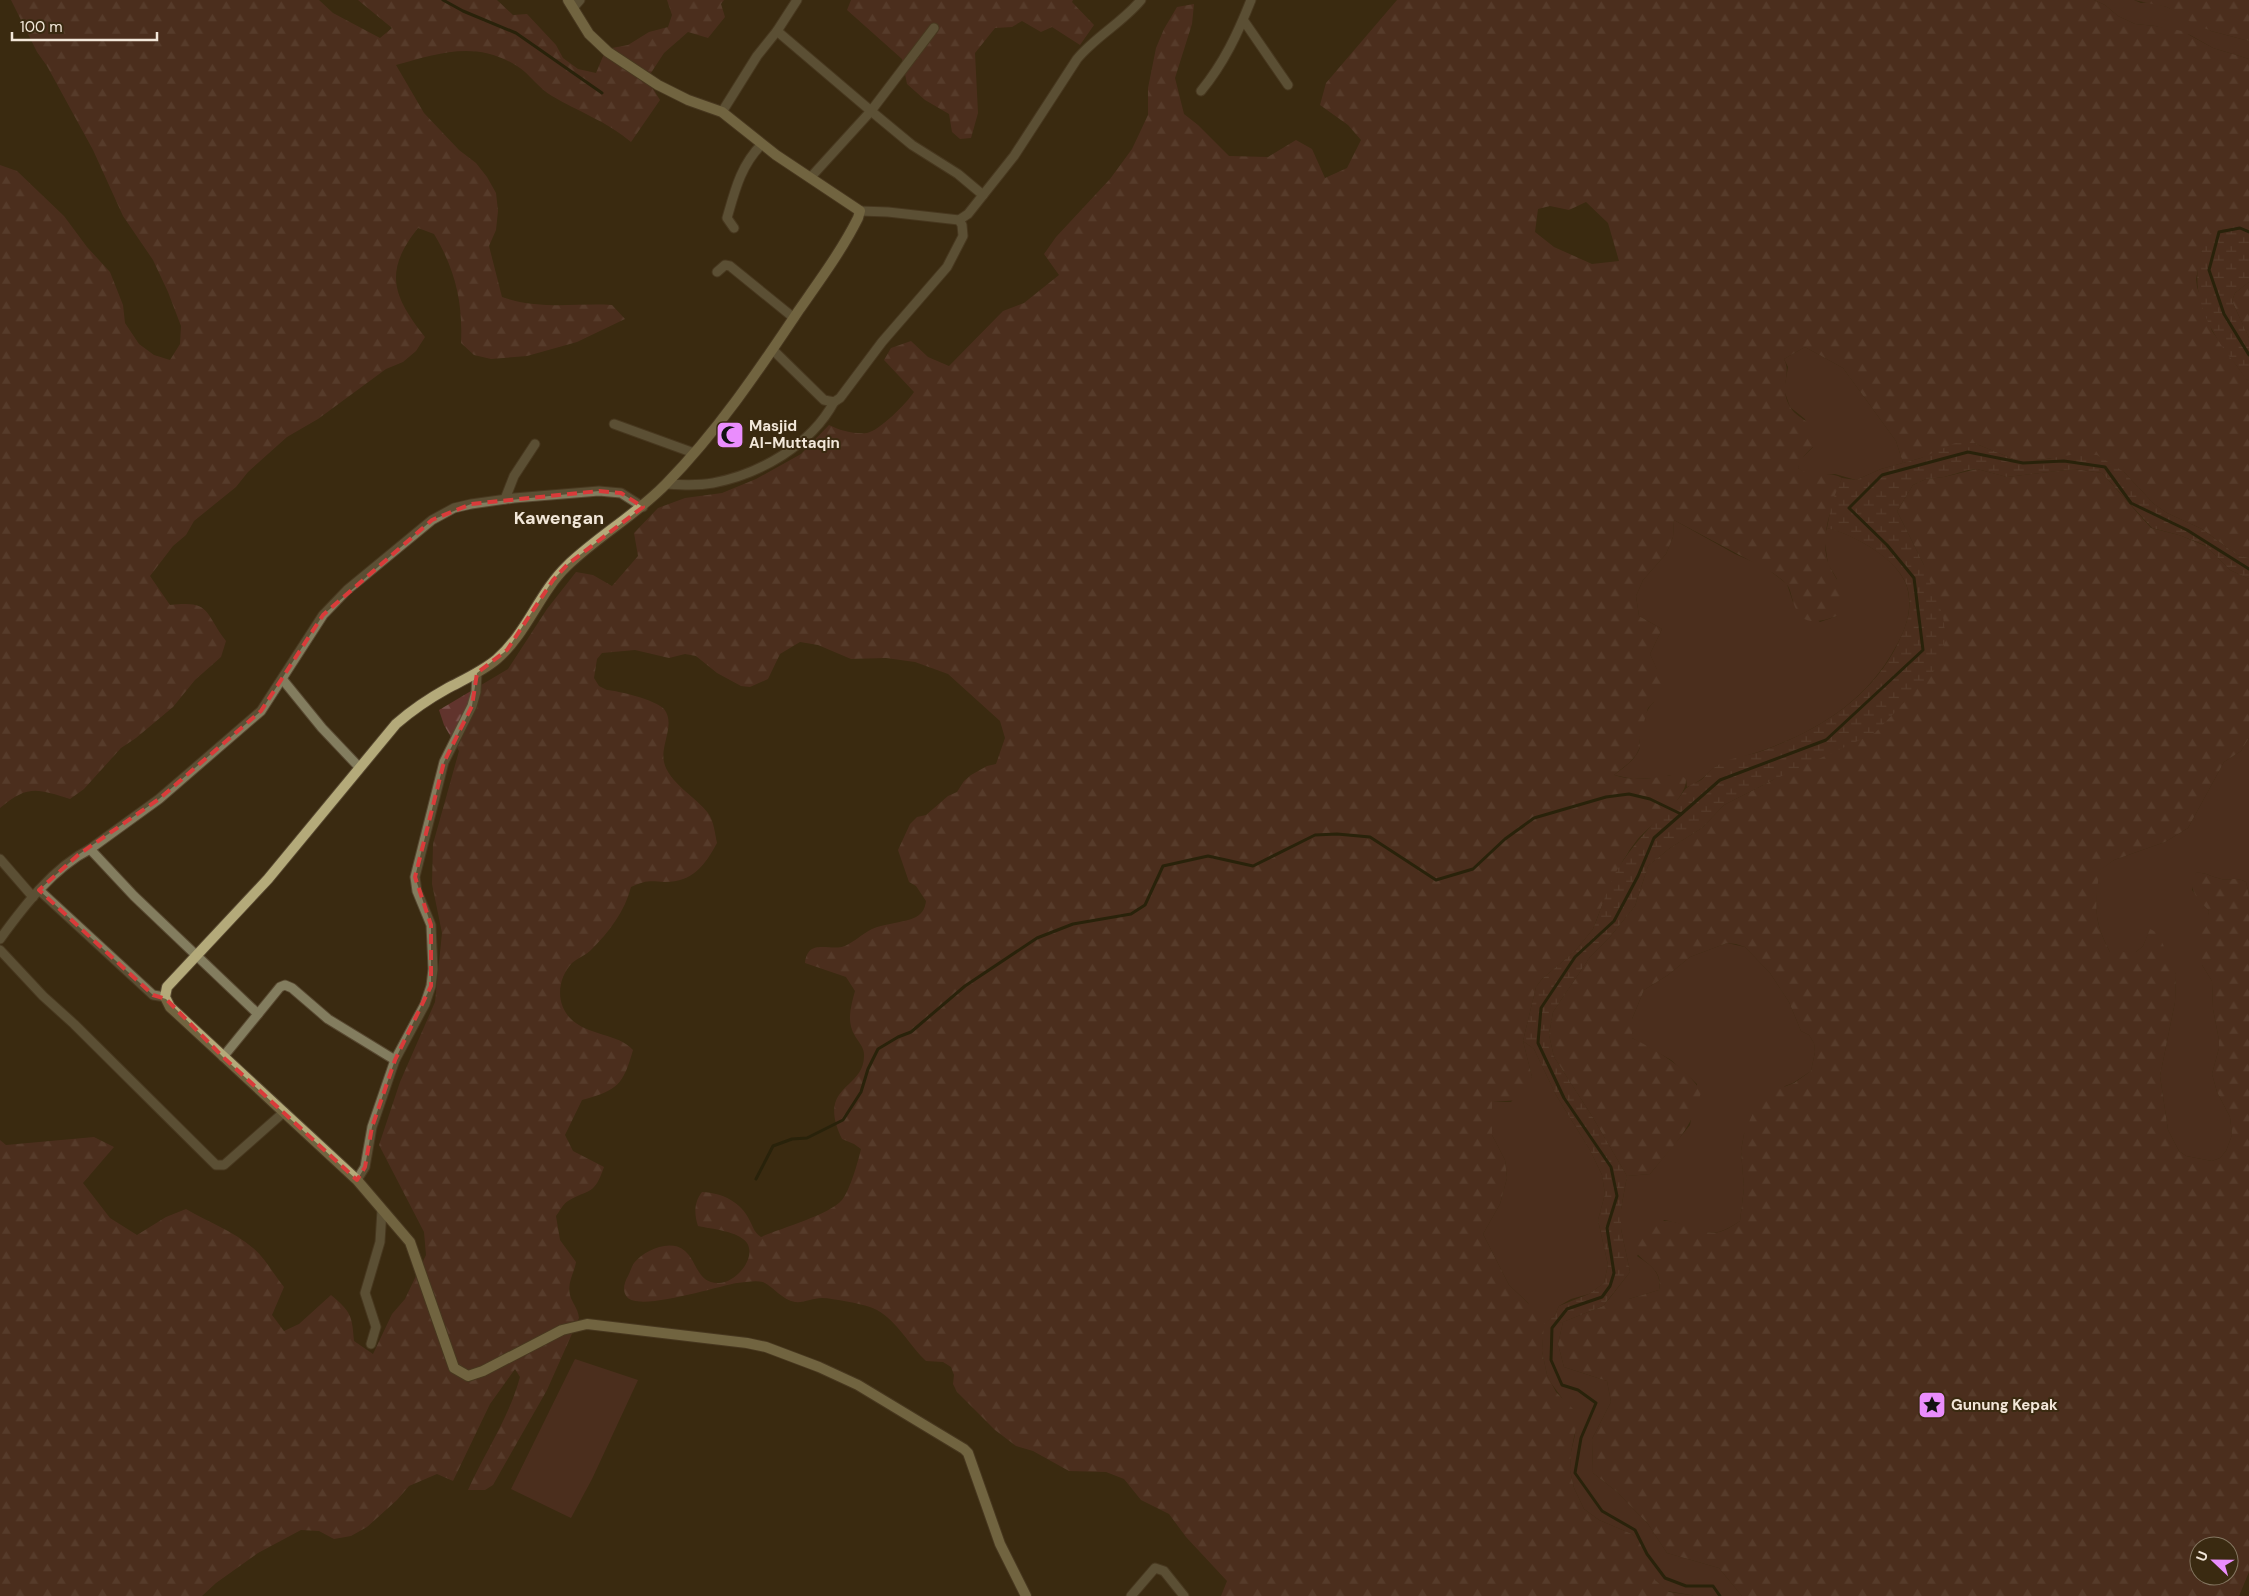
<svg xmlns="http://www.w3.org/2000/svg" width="2249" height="1596" viewBox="0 0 2249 1596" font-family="'DM Sans',sans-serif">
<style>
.green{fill:#61342d}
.forest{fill:url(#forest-firs);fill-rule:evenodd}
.wetland{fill:url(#wetland-marsh)}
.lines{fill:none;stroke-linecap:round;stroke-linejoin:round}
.stream{stroke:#141904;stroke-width:3}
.street-casing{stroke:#574831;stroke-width:11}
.secondary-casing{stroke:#574831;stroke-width:12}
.street{stroke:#837d5f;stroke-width:9}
.secondary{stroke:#b4aa7a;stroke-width:10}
.marked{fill:none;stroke:#d93b3a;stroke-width:4;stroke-dasharray:10 6;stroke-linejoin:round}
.labels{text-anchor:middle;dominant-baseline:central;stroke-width:4;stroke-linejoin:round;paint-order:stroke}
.poi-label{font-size:15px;font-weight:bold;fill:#f2e7d9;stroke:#3a2a11;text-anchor:start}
.quarter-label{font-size:18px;font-weight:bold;fill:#f2e7d9;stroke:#3a2a11}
</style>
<defs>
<pattern id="forest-firs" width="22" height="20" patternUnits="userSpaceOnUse" patternTransform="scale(1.25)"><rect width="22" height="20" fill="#61342d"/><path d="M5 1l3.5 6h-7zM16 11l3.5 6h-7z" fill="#78514b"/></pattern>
<pattern id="wetland-marsh" width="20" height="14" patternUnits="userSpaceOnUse" patternTransform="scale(1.25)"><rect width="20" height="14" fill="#61342d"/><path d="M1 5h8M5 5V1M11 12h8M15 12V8" fill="none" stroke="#78514b"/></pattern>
</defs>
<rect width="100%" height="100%" fill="#3a2a11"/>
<g class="green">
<polygon points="2094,0 2134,0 2141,3 2149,2 2167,7 2211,31 2249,41 2249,59 2213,48 2190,35 2155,26 2135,24 2118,16 2105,5"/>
<polygon points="1805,347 1843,368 1896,441 1903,463 1881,469 1856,480 1835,474 1816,476 1807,475 1798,468 1800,460 1813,447 1805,419 1790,407 1784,390 1788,367 1784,359"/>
<path d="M 1674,520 L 1735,554 L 1765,567 L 1787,584 L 1793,602 L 1820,622 L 1837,616 L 1837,579 L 1828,564 L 1824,537 L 1827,528 C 1853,534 1899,559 1907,587 C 1913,610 1906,629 1895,648 C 1867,700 1819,730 1764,750 C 1750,755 1735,758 1721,764 C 1712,767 1708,775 1700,780 C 1696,783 1691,785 1687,787 L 1686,779 L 1670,775 L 1661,778 L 1633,779 L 1614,775 C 1623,768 1634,761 1639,750 C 1641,746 1639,743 1639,738 C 1641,726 1645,710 1654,702 L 1657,670 L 1650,654 L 1662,629 L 1639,616 L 1636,596 L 1643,580 L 1666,554 L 1673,537 Z"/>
<path d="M 2249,738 L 2249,896 L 2246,882 C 2235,876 2232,881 2221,879 C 2211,877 2206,872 2196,873 L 2192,890 L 2209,911 L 2202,965 L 2212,981 L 2213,1009 L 2219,1040 L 2219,1048 L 2212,1074 L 2217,1092 L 2230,1117 L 2232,1135 L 2226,1151 L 2220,1158 L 2212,1161 L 2186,1156 L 2179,1151 L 2168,1130 L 2160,1076 L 2175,1002 L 2176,974 L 2150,930 L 2143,946 L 2136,952 L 2110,952 C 2092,918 2096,907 2098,871 L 2114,860 L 2165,842 L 2188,828 L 2224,762 L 2241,751 Z"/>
<path d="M 1727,943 L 1745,947 L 1770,973 L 1789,1002 L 1801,1031 L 1809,1035 L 1814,1043 L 1815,1052 L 1811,1071 L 1793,1083 L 1785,1086 L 1744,1134 L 1741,1151 L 1744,1188 L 1740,1221 C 1706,1245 1698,1226 1664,1220 L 1637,1256 C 1651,1265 1662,1273 1659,1290 L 1629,1299 L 1609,1299 L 1630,1272 L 1621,1229 L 1621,1209 L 1627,1176 L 1650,1174 L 1690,1125 L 1697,1084 L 1671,1060 L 1632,1038 L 1632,1019 L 1644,990 L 1668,975 L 1690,957 Z"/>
<polygon points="1523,1041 1534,1049 1556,1095 1590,1150 1602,1175 1605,1194 1598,1220 1608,1265 1604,1283 1589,1294 1571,1299 1559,1306 1555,1315 1546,1323 1563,1322 1558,1344 1564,1367 1607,1381 1611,1402 1592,1439 1593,1473 1616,1491 1648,1524 1667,1553 1719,1568 1742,1596 1697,1596 1667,1591 1655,1580 1639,1540 1632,1534 1599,1520 1584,1509 1574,1488 1570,1470 1571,1452 1575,1435 1562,1398 1551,1383 1547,1375 1542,1351 1543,1333 1528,1303 1509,1285 1483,1234 1500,1204 1507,1178 1505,1160 1492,1135 1492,1102 1511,1102 1532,1077"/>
<polygon points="575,1359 638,1380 592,1479 571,1518 511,1489"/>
</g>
<g class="forest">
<path d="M 11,0 L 319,0 L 333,13 L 380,38 L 392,28 L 358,0 L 497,0 L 513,15 L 527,14 L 556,45 L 563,58 L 578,69 L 596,73 L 604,54 L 612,48 L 628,45 L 649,32 L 668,27 L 672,15 L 667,0 L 724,0 L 721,4 L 725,17 L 708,38 L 688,32 L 664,53 L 647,79 L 660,100 L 631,142 C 608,122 577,111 552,96 C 539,89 530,74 517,66 C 476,40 439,53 396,65 L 424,113 L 459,150 L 476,163 L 487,177 L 496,193 L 498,211 L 496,230 L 489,246 L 502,297 C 539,310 574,303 612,305 L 625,319 L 577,342 L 527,356 L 491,359 L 474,355 L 461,343 C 463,302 455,269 434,234 L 418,228 C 383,272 393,296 425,337 L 416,351 L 403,362 L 386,369 L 318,419 L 287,437 L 248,472 L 236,487 L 194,521 L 186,535 L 173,546 L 150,576 L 170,605 C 211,600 204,612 226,641 L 221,657 L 195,680 L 173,707 L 136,738 L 121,748 L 84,789 L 70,799 C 38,789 28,784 0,808 L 0,165 L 17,171 L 64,216 L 87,247 L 110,272 L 123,305 L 125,323 L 139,344 L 154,355 L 170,360 L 180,344 L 181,326 L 168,292 L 153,260 L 123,216 L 93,150 L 47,66 L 37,52 Z"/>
<polygon points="851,0 1073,0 1072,2 1094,25 1080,45 1052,27 1041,32 1022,21 1012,27 995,28 975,53 978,113 971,138 960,139 952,132 949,114 925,100 907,84 902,59 847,10"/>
<path d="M 1397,0 L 2094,0 L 2105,5 L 2118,16 L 2135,24 L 2155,26 L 2182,31 L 2213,48 L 2249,59 L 2249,230 L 2240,228 L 2221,230 L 2202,250 L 2196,279 L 2197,287 L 2212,331 L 2249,383 L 2249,558 L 2237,555 L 2202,529 L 2167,513 L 2154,504 L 2124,472 L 2052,458 L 2023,463 L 1974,443 L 1903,463 L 1896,441 L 1843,368 L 1805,347 L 1784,359 C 1792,375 1779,386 1789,405 C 1797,421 1815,419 1819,441 C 1810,450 1802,455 1798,468 C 1818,482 1826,469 1842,478 C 1833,502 1818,539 1829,565 C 1834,576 1841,585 1846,596 L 1837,616 C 1817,623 1800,627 1793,601 C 1791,596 1791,591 1788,586 C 1785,581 1778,577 1773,573 L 1674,520 L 1673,537 L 1666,554 L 1643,580 L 1636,596 L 1639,616 L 1662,629 L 1650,654 L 1661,678 L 1662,687 L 1654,702 L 1648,708 L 1639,739 L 1640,747 L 1636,755 L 1630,762 L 1614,775 C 1636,783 1657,777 1679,774 L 1686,779 C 1687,800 1651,824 1637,840 C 1616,866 1605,898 1593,929 L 1576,950 L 1542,979 L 1536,987 L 1523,1041 L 1532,1077 L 1525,1093 L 1519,1100 L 1492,1102 L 1492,1135 L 1505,1160 L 1507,1178 L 1500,1204 L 1483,1234 L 1509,1285 L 1534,1309 L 1544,1324 L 1542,1351 L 1547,1375 L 1556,1392 L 1575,1411 L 1578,1418 L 1571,1452 L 1570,1470 L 1574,1488 L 1584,1509 L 1599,1520 L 1632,1534 L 1639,1540 L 1650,1554 L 1655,1580 L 1669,1592 L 1697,1596 L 1221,1596 L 1227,1581 L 1186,1537 L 1169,1514 L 1141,1500 L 1124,1479 L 1106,1472 L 1069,1471 L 1033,1451 L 1016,1446 L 995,1430 L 957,1392 L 953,1384 L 954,1375 L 951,1367 L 943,1362 L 926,1361 C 910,1346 897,1321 877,1310 C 867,1305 855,1303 844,1301 C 837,1300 829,1298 822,1298 C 813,1298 804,1303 795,1302 C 782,1300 774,1287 763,1282 C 756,1280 745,1282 737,1283 C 718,1286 639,1312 627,1297 C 622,1291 624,1283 628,1276 C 630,1272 632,1266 634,1263 C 644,1250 671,1238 685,1251 C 697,1261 697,1283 718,1283 C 734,1284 757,1259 747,1243 C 739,1231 711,1229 698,1226 C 694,1214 694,1202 702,1192 C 723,1193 741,1202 750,1221 C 754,1229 754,1232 761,1237 C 781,1228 829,1215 842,1200 C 850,1190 858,1162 861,1149 L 854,1144 L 842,1139 C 816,1085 863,1090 864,1057 C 865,1048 859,1043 855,1036 C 846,1021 851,1006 855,991 L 846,977 L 805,963 C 808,937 830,952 845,946 C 854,942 862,934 872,929 C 885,923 905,923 916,917 C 923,913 925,908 926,901 L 916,886 L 909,882 L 898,850 L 910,824 L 917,817 L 926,815 L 948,796 L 957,792 L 964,781 L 971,775 L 987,766 L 996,764 L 1005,738 L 1000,721 L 948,674 L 915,662 L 886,658 L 851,659 L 818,645 L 800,642 L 780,654 L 768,679 L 750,687 L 741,686 L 717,673 L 696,656 L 685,654 L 669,658 L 635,650 L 602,653 L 597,659 L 594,678 L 599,686 L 607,690 C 619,691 656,700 664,709 C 676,724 660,745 664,762 C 668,782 697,798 708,813 C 714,821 715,834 717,843 C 705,865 693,882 665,882 C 650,881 646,880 631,887 C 625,911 609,932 591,950 C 586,955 578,958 572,963 C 558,978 555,1002 570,1018 C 587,1036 618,1033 633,1050 C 623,1085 618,1090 582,1100 L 565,1135 L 573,1151 L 604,1167 C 594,1196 590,1188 568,1201 C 563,1204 559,1212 556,1216 L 560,1240 L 576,1262 C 574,1274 567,1282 570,1295 C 572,1303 578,1308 579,1318 L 547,1390 L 493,1485 L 485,1490 L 468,1490 C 485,1452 509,1418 520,1377 L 515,1369 L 490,1404 L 453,1481 L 437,1474 L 409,1486 L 397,1500 L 367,1527 L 351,1536 L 334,1539 L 319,1531 L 301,1530 L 258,1553 L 216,1583 L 202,1596 L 0,1596 L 0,1140 L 6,1145 L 94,1137 L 114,1147 L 83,1183 L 110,1218 L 137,1235 L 166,1217 L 186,1209 C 208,1222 233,1231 253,1248 C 265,1258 274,1275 284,1287 L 272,1315 L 284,1331 L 299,1324 L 331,1295 C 351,1312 352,1315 354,1341 L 373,1354 L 392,1314 L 405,1299 L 426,1255 L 424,1232 L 379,1145 L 400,1082 L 435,1002 L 442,933 L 432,884 L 433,844 L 459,751 L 444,725 L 439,710 L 508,669 L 547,609 L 576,572 L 593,575 L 612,586 L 638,556 L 634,533 L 658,508 L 685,498 L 722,493 L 756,479 L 801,454 L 829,425 C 841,431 854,434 867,433 C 879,431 907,403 914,392 L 884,360 L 891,348 L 911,341 L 928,357 L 949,366 L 1003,311 L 1024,303 L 1059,275 L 1044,254 L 1056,237 L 1110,179 L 1132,149 L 1148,115 L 1148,88 L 1156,48 L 1164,29 L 1177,7 L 1194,4 L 1192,24 L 1175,78 L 1184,114 L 1198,125 L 1229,156 L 1268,157 L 1296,140 L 1312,149 L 1325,178 L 1347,168 L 1361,140 L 1348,125 L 1320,105 L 1326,83 ZM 1586,202 L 1608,223 L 1619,261 L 1592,264 L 1554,247 L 1535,232 L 1538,209 L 1550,206 L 1569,210 Z"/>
<polygon points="2134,0 2249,0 2249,41 2211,31 2191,22 2167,7"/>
<polygon points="2249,282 2249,338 2232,301 2235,293"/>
<path d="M 1977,469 L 2007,477 L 2075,469 L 2102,473 L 2151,528 L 2179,535 L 2206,546 L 2230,570 L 2249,579 L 2249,738 L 2241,751 L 2224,762 L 2188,828 L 2165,842 L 2114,860 L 2099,871 C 2096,907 2092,918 2110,952 L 2136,952 L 2143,946 L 2150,929 L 2158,933 L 2176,974 L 2175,1002 L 2160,1076 L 2168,1130 L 2179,1151 L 2186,1156 L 2212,1161 L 2220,1158 L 2226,1151 L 2232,1135 L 2230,1117 L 2217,1092 L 2212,1074 L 2219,1048 L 2219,1040 L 2213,1009 L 2212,981 L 2202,965 L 2199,933 L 2206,926 L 2209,911 C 2198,898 2186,890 2196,873 C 2206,872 2211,877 2221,879 C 2232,881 2235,876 2246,882 L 2249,896 L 2249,1572 L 2239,1596 L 1742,1596 L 1719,1568 L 1667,1553 L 1648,1524 L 1616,1491 L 1593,1473 L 1592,1439 L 1611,1402 L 1607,1381 L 1564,1367 L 1558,1344 L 1563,1322 L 1603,1306 L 1609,1299 L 1629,1299 L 1659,1290 C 1666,1255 1612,1264 1646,1223 C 1656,1221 1664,1220 1674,1222 C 1705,1229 1709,1243 1740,1221 L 1744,1188 L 1741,1151 L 1744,1134 L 1755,1108 L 1761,1100 L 1768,1093 L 1794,1083 L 1811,1071 L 1815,1052 L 1814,1043 L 1809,1035 L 1801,1031 L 1789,1002 L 1770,973 L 1745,947 L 1736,944 L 1727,943 L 1690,957 L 1668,975 L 1644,990 L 1632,1019 L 1632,1038 C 1656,1050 1688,1068 1701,1092 C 1693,1128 1672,1147 1650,1174 L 1627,1176 L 1592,1116 L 1554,1057 L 1549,1035 L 1553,1012 L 1590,957 L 1610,937 L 1635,906 L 1648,866 L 1670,848 L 1702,828 L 1724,805 L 1773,780 L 1934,671 L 1924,565 L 1897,511 L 1913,485 L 1926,479 L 1944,477 ZM 2199,1546 L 2229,1546 L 2229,1576 L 2199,1576 Z"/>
</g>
<g class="wetland">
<path d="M 2240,228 L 2249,230 L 2249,282 L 2235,293 L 2232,301 L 2249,338 L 2249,383 C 2243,376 2239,368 2233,361 C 2203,323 2183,279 2210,233 Z"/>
<path d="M 1955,443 L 1974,443 L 2023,463 L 2070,455 L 2097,455 L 2124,472 L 2154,504 L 2167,513 L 2202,529 L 2237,555 L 2249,558 L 2249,579 L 2230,570 L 2205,545 L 2179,535 L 2152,528 L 2102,473 L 2075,469 L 2007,477 L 1977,469 L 1968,470 L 1944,477 L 1926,479 L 1913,485 L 1897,511 L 1924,565 L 1943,616 L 1946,640 L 1934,671 L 1875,733 L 1773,780 L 1724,805 L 1702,828 L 1670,848 L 1648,866 L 1635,906 L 1610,937 L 1590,957 L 1553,1012 L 1549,1035 L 1554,1057 L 1592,1116 L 1627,1176 L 1621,1209 L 1621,1229 L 1630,1272 L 1603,1306 L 1563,1322 L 1544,1324 L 1555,1315 L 1559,1306 L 1589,1294 L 1604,1283 L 1608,1265 L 1598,1220 L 1605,1194 L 1602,1175 L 1590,1150 L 1556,1095 L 1534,1049 L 1523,1041 L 1536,987 L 1542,979 L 1576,950 L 1593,929 C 1601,910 1607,888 1617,870 C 1633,844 1654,822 1676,801 C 1681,797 1683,790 1688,787 C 1692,783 1697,783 1701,780 C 1706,776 1710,770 1715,767 C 1729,757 1749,756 1765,750 C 1818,730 1866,701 1894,651 C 1904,631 1913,614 1908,590 C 1902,561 1855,535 1827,528 L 1832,502 L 1842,478 L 1856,480 L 1881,469 L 1921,458 Z"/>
</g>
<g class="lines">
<g class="stream">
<polyline points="443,0 463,11 516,33 602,93"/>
<polyline points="2249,232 2240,228 2219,232 2209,270 2224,314 2249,355"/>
<polyline points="756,1179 773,1146 792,1139 807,1138 843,1120 861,1092 868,1069 878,1049 898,1037 911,1032 965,986 1037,938 1073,924 1131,914 1145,905 1163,866 1208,856 1253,866 1315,835 1337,834 1370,837 1436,880 1473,869 1505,839 1534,818 1606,797 1629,794 1650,799 1681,814"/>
<polyline points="1720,1596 1713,1586 1686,1586 1665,1578 1647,1554 1635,1530 1602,1511 1575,1473 1581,1438 1596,1403 1578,1390 1562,1385 1551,1360 1552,1328 1567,1309 1602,1297 1610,1286 1614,1273 1607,1228 1617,1196 1611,1167 1564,1098 1538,1043 1541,1008 1575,957 1614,921 1638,876 1654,838 1720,780 1826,740 1923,650 1914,578 1887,545 1849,508 1882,475 1968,452 2023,463 2064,461 2105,467 2131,503 2187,530 2249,569"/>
</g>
<defs>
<g id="street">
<polyline points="573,8 580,0"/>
<polyline points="1244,21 1288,85"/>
<polyline points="934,28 871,111 912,145 958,174 983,195"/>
<polyline points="777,31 871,111 810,178"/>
<path d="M 1201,91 C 1224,63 1238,33 1251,0"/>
<polyline points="722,112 757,56 777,31 797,0"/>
<path d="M 860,211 L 888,212 L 959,220 L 968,214 L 1014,156 L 1077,59 C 1096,36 1122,23 1141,0"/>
<path d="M 734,228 L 727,218 C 735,190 741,165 762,144"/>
<polyline points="717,272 725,265 730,266 794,318"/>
<polyline points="773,350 824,400 834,402 840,398 882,342 947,267 963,236 962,225 959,220"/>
<polyline points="614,424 694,453"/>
<path d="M 666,484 C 682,485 697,486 713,483 C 760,474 811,445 834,402"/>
<polyline points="505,499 514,476 535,444"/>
<polyline points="283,680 322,728 359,767"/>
<polyline points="90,849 159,799 261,711 323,615 347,590 432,520 454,508 471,504 514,498 599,491 621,493 643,507"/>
<polyline points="0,859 33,897"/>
<polyline points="39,890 153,995 165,997"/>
<path d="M 0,939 C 24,906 53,868 90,849 L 134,896 L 258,1014"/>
<polyline points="0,950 43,996 74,1024 216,1165 224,1165 284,1112"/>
<polyline points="223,1057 280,987 285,985 292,988 328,1019 395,1060"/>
<polyline points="357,1180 365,1167 372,1127 395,1060 425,1004 431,986 433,969 431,925 417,891 415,877 444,762 472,706 476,692 477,673"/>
<polyline points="371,1344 376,1327 365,1293 380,1242 382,1210"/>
<polyline points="1131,1596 1155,1568 1164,1571 1184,1596"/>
</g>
<path id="secondary" d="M 568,0 L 589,34 L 608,52 L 658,85 L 688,100 L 722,112 L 776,155 L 860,211 L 858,218 C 842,250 820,280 799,310 C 759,370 717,432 666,484 C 636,515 598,536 567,566 C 539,593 527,633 497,659 C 483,671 465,679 448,688 C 430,698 412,710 396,724 L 268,879 L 167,987 L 165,997 L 170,1007 L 357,1180 L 410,1242 L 454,1368 L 468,1376 L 483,1371 L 562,1330 L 587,1324 L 747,1343 L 766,1347 L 819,1367 L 858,1385 L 964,1449 L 968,1453 L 1000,1544 L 1026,1596"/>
</defs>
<use href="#street" class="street-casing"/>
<use href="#secondary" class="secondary-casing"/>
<use href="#street" class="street"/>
<use href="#secondary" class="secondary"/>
</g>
<path d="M0 0H2249V1596H0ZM 599,491 L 621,493 L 643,507 L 568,564 L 553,580 L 507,650 L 477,673 L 472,706 L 444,762 L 415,877 L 431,925 L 431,986 L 395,1060 L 372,1127 L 365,1167 L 357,1180 L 223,1057 L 166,999 L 153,995 L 39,890 L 78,855 L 159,799 L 261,711 L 323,615 L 432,520 L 471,504 Z" fill="#3a2a11" fill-opacity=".55" fill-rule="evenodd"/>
<path class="marked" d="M 599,491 L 621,493 L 643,507 L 568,564 L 553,580 L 507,650 L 477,673 L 472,706 L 444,762 L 415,877 L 431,925 L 431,986 L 395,1060 L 372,1127 L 365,1167 L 357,1180 L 223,1057 L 166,999 L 153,995 L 39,890 L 78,855 L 159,799 L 261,711 L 323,615 L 432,520 L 471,504 Z"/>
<defs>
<symbol id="mosque-square" viewBox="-11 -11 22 22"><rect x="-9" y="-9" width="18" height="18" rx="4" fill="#ea8dfd" stroke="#3a2a11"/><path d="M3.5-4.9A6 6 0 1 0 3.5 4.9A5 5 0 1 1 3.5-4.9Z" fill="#111"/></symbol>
<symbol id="sight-square" viewBox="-11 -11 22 22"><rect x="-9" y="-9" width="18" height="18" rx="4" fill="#ea8dfd" stroke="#3a2a11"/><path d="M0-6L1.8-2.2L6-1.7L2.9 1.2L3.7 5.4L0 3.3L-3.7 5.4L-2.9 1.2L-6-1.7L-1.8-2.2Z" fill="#111"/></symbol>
</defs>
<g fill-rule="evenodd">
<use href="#mosque-square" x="714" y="419" width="32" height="32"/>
<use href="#sight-square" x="1916" y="1389" width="32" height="32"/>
</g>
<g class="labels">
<g class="poi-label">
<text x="749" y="426">Masjid<tspan x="749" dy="17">Al-Muttaqin</tspan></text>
<text x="1951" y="1405">Gunung Kepak</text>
</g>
<g class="quarter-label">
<text x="559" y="518">Kawengan</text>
</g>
</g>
<g transform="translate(2214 1561) rotate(292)"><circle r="24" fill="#3a2a11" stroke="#847661"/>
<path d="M0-4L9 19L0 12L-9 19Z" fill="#ea8dfd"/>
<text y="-8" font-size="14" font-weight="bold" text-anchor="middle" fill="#f2e7d9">U</text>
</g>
<path d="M12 32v8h145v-8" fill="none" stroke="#f2e7d9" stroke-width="2.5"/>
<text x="20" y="32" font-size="15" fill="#f2e7d9" stroke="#3a2a11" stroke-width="4" paint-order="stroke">100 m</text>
</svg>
